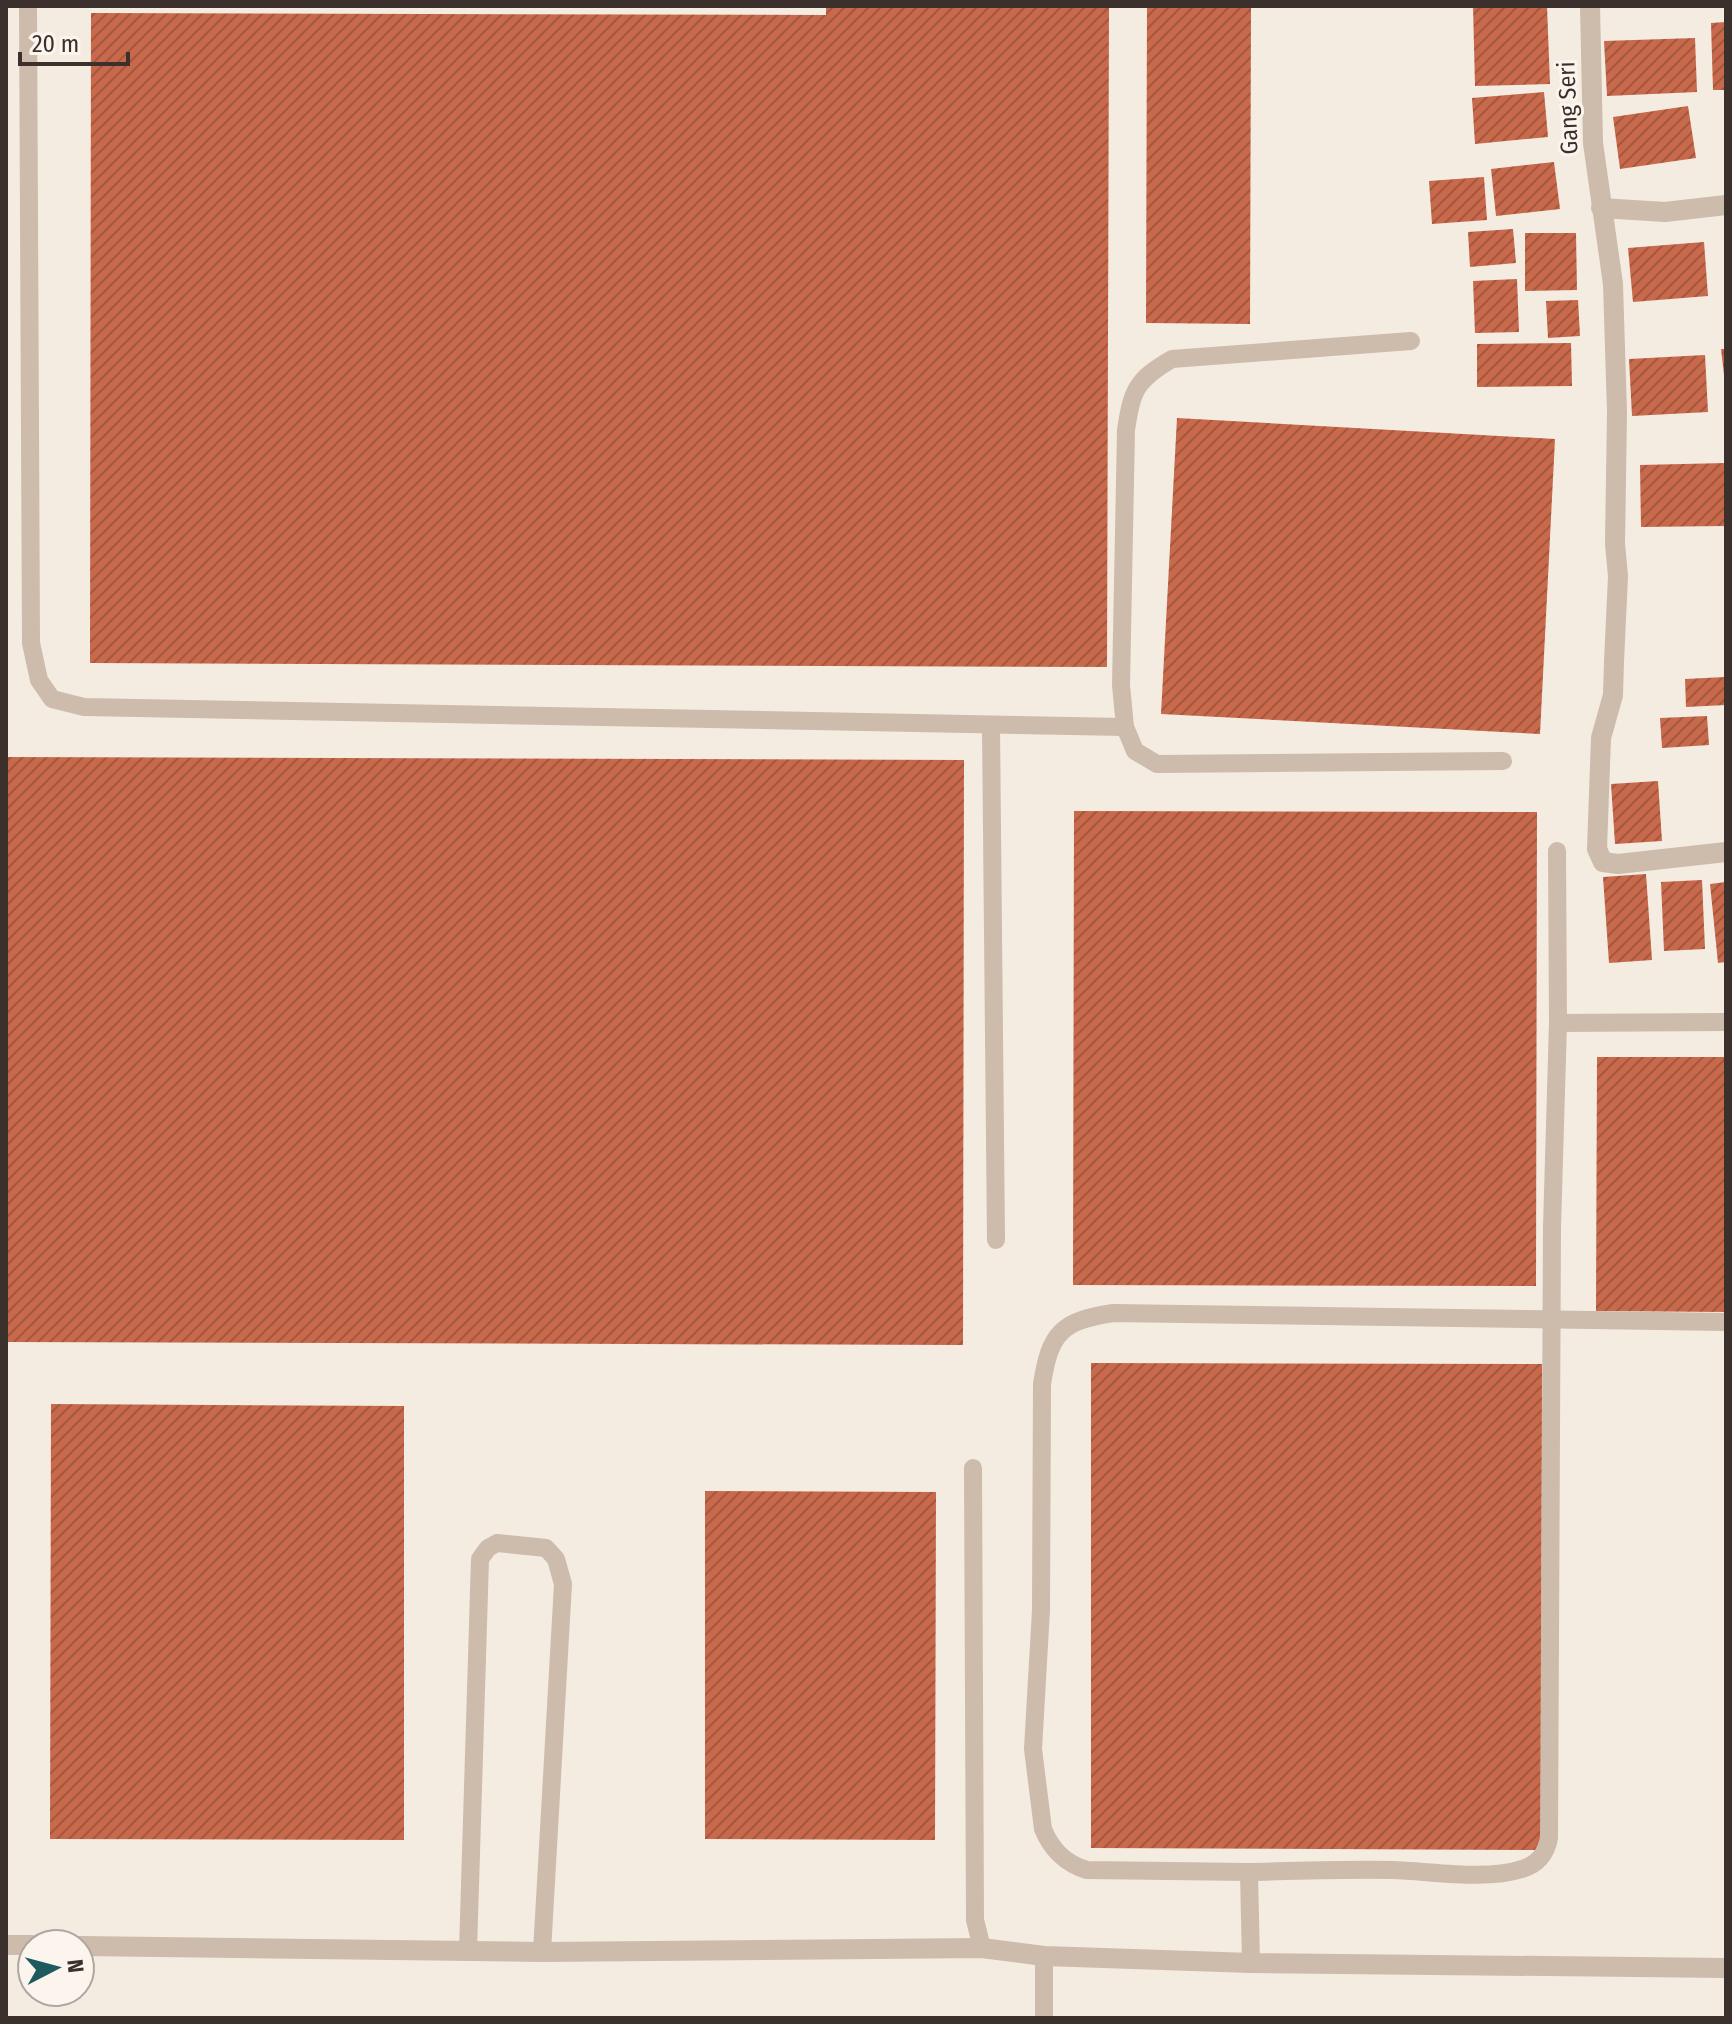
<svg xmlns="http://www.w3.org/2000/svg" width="1732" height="2024" viewBox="0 0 1732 2024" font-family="'Fira Sans Condensed',sans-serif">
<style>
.building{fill:url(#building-hatch)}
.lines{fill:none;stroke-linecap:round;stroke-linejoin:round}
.lane{stroke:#cdbbac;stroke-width:18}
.street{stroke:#cdbbac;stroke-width:20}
.labels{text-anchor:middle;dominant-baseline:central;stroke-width:6;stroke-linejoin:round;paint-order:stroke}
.street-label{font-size:24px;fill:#3b302b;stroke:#fbf5ee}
</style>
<defs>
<pattern id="building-hatch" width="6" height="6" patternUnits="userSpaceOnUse" patternTransform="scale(2)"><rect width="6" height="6" fill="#c8694b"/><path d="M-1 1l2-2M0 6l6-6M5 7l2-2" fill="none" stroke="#a4573f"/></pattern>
</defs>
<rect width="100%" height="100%" fill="#f4ebe1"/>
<g class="building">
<polygon points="826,6 1109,6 1107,667 90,663 91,13 826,15"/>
<polygon points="1147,6 1251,6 1250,324 1146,323"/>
<polygon points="1473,6 1547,6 1550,84 1475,86"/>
<polygon points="1726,22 1726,90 1713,90 1711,23"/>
<polygon points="1695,38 1697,92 1607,96 1604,41"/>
<polygon points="1544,92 1548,137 1475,144 1472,98"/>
<polygon points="1688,106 1696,158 1620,169 1613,117"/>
<polygon points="1554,162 1560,209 1496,216 1491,169"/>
<polygon points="1484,177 1487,220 1432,224 1429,181"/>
<polygon points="1513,229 1516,263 1470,267 1468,232"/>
<polygon points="1525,233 1576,233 1577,290 1525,291"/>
<polygon points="1704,242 1708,296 1633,302 1628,248"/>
<polygon points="1517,279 1519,332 1475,333 1473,281"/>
<polygon points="1578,300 1580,336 1548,338 1546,301"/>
<polygon points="1571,343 1572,386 1477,387 1477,344"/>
<polygon points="1721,349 1726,349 1726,374 1724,375"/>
<polygon points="1705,355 1708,412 1632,416 1629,359"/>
<polygon points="1177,418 1555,439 1540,734 1161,714"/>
<polygon points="1726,463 1726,526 1641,527 1640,465"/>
<polygon points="1725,677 1726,705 1686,707 1685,679"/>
<polygon points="1707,716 1709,745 1662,748 1660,718"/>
<polygon points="6,757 964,760 963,1345 6,1342"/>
<polygon points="1658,781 1662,841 1615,844 1611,784"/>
<polygon points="1074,811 1537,812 1536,1286 1073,1285"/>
<polygon points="1646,874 1652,960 1609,963 1603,877"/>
<polygon points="1702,880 1705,949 1664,951 1661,882"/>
<polygon points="1726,882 1726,962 1718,963 1710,884"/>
<polygon points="1597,1057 1726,1057 1726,1312 1596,1311"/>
<polygon points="1091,1363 1542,1364 1541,1850 1091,1848"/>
<polygon points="51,1404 404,1406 404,1840 50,1839"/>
<polygon points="705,1491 936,1492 935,1840 705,1839"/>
</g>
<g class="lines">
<g class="lane">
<polyline points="28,6 31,643 39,680 52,699 84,707 1125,727"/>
<path d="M 1411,341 L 1172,359 C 1136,380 1132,390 1126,430 L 1121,685 L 1125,727 L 1135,751 L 1157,764 L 1503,761"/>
<polyline points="991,726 996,1240"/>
<polyline points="1558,1023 1726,1022"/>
<polyline points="973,1468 975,1920 982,1948"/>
<path d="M 1249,1872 L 1087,1870 C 1066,1864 1051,1849 1043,1829 L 1033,1749 L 1041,1610 L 1042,1384 C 1050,1333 1061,1321 1113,1313 L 1726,1322"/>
<polyline points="468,1951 480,1559 488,1548 497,1543 546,1548 556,1559 563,1584 542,1952"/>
<path d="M 1251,1963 L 1249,1872 C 1297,1871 1344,1869 1392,1870 C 1431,1871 1485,1881 1522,1869 C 1538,1864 1546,1854 1549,1838 L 1552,1227 L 1558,1023 L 1557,851"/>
<polyline points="1044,2018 1044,1956"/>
</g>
<g class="street">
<polyline points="1590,6 1593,143 1613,284 1617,412 1615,544 1618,576 1614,662 1613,695 1601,738 1597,849 1603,862 1618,864 1726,852"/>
<polyline points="1601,208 1665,212 1726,205"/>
<polyline points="6,1945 32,1945"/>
<polyline points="80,1946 542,1952 982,1948 1044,1956 1251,1963 1726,1968"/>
</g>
</g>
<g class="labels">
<g class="street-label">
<text transform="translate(1568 108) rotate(-92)">Gang Seri</text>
</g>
</g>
<rect width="1732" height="2024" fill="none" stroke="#3b302b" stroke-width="16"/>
<g transform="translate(56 1968) rotate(84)"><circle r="38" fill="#fbf5ee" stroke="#aea6a0" stroke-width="2"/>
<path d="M0-6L14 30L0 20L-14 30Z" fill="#1f5a5e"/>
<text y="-12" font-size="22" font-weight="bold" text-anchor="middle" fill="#3b302b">N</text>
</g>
<path d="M20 52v12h108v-12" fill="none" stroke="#3b302b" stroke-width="4"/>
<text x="32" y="52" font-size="24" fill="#3b302b" stroke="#fbf5ee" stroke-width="6" paint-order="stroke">20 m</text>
</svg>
